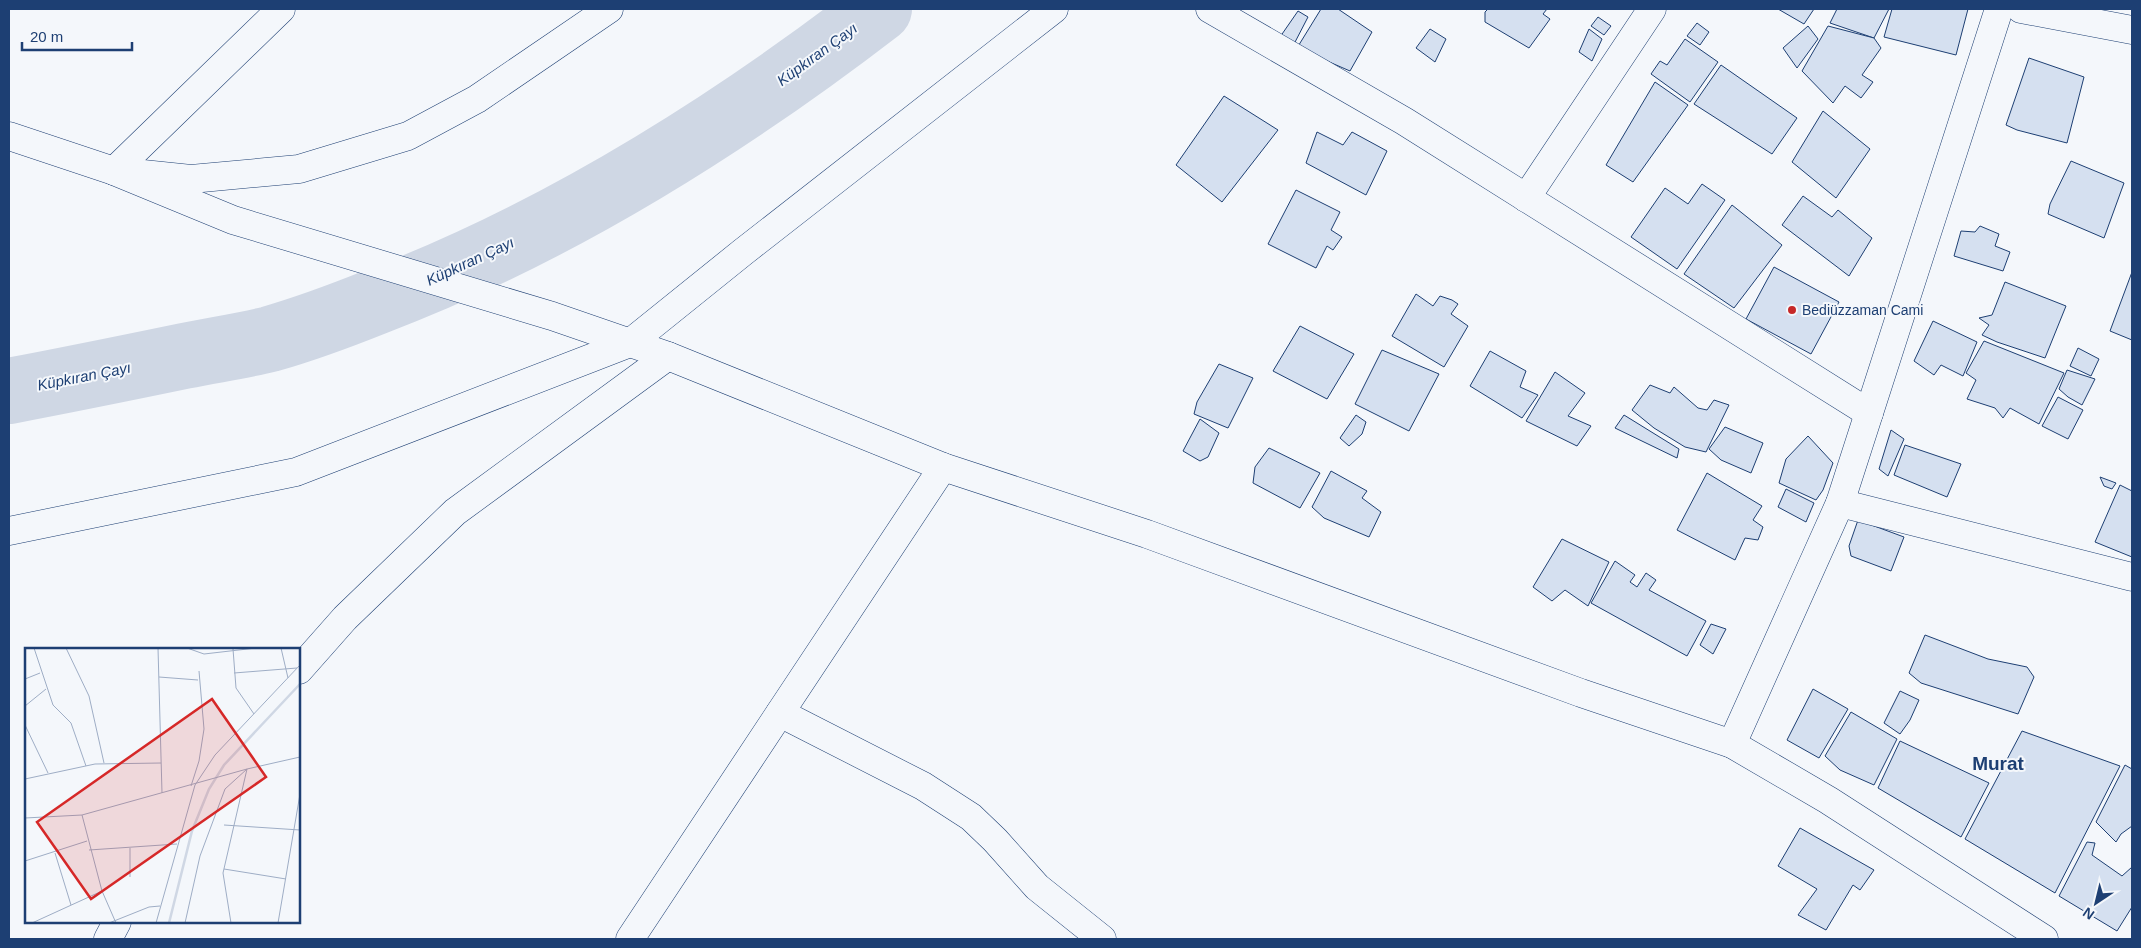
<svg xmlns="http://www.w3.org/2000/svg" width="2141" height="948" viewBox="0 0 2141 948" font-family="Helvetica,sans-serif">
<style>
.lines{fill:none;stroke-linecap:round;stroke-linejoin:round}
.river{stroke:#cfd7e4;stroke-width:66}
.building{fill:#d5e0f0;stroke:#1d3f73}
.minor-casing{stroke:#1d3f73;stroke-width:29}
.minor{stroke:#f4f7fb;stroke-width:28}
.poi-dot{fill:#c62828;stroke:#f4f7fb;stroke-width:2}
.labels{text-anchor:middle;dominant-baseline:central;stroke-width:4;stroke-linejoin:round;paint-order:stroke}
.poi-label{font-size:14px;fill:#1d3f73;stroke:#f4f7fb;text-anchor:start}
.water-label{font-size:15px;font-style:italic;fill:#1d3f73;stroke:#f4f7fb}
.district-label{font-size:19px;font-weight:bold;fill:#1d3f73;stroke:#f4f7fb}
.inset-river{fill:none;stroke:#cfd7e4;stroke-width:2.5}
.inset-road{fill:none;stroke:#9eadc5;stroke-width:1}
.view{fill:#d62828;fill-opacity:0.15;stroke:#d62828;stroke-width:2.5}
.inset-edge{fill:none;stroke:#1d3f73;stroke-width:2.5}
</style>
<rect width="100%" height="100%" fill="#f4f7fb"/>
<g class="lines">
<path class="river" d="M 9,391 C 67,380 126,368 184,356 C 213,350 242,346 270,339 C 305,329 340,316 375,302 C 554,234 727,126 879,9"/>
</g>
<g class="building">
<polygon points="1321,9 1338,9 1372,32 1350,71 1297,48"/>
<polygon points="1488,9 1547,9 1543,14 1550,19 1529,48 1485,22 1485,12"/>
<polygon points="1778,9 1814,9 1804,24"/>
<polygon points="1837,9 1889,9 1874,38 1830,23"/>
<polygon points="1892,9 1968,9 1956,55 1884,37"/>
<polygon points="1298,11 1308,17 1293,46 1280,37"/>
<polygon points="1598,17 1611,26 1604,35 1591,26"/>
<polygon points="1697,23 1709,32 1700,45 1687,36"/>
<polygon points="1808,26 1818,39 1797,68 1783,48"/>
<polygon points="1828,26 1874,38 1881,48 1862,75 1873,82 1861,98 1845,86 1833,103 1802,71"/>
<polygon points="1430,29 1446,39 1435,62 1416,48"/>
<polygon points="1589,29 1602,39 1592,61 1579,52"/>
<polygon points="1685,39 1718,62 1690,102 1651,74 1660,61 1667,65"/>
<polygon points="2029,58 2084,77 2067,143 2017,130 2006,125"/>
<polygon points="1721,65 1797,118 1772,154 1694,104"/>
<polygon points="1655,82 1688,105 1633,182 1606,165"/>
<polygon points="1224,96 1278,130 1222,202 1176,165"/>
<polygon points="1823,111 1870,149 1836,198 1792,162"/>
<polygon points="1317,132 1343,145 1352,132 1387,151 1366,195 1306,163"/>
<polygon points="2071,161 2124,183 2104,238 2048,214 2050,204"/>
<polygon points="1702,184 1725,200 1677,269 1631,237 1665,188 1688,204"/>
<polygon points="1296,190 1340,212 1331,230 1342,237 1333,250 1327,246 1316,268 1268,244"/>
<polygon points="1803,196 1832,217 1838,210 1872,238 1849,276 1782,225"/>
<polygon points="1732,205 1782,245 1734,308 1684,274"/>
<polygon points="1980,226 1999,234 1995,246 2010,252 2003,271 1954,256 1961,231 1975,232"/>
<polygon points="1774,267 1839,302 1811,354 1746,319"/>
<polygon points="2132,272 2132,340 2110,331"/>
<polygon points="2005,282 2066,306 2045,358 1997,342 1982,335 1989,325 1979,318 1992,315"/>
<polygon points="1416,294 1433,306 1440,296 1452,300 1458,304 1451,314 1468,326 1444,367 1392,336"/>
<polygon points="1933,321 1977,342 1963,376 1941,365 1934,375 1914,361"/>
<polygon points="1300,326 1354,354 1327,399 1273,371"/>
<polygon points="1984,341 2064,373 2039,424 2010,408 2003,418 1995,408 1967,399 1976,380 1966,373"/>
<polygon points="2078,348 2099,359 2091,376 2070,366"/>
<polygon points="1382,350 1439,374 1409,431 1355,404"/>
<polygon points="1490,351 1526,371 1520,387 1538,395 1522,418 1470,386"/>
<polygon points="1219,364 1253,378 1228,428 1194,414 1197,402"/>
<polygon points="2067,370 2095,379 2082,405 2068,397 2059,389"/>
<polygon points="1555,372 1585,393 1568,416 1591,426 1577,446 1526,421"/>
<polygon points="1650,385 1670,393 1674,387 1698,408 1707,410 1714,400 1729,405 1706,452 1685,447 1654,428 1632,410"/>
<polygon points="2058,397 2083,410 2068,439 2042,426"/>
<polygon points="1356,415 1366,422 1362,434 1349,446 1340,438"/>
<polygon points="1624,415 1679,449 1677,458 1615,428"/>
<polygon points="1200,419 1219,433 1208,457 1200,461 1183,451"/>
<polygon points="1725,427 1763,443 1751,473 1721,460 1709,449"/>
<polygon points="1891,430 1904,439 1888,476 1879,469"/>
<polygon points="1808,436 1833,463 1823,490 1816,500 1779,483 1786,459"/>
<polygon points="1905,445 1961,464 1947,497 1894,475"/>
<polygon points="1269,448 1320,473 1300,508 1253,483 1255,467"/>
<polygon points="1331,471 1367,491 1362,498 1381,512 1369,537 1324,518 1312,507"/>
<polygon points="1707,473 1762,506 1753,520 1763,527 1758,540 1745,538 1735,560 1677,530"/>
<polygon points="2100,477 2116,483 2112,489 2104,486"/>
<polygon points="2120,485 2132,491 2132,557 2095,542"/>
<polygon points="1786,489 1814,503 1806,522 1778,507"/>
<polygon points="1858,520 1904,537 1891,571 1851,556 1849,546"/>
<polygon points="1562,539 1609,562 1588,606 1565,590 1552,601 1533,587"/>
<polygon points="1615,561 1635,575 1630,582 1637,587 1646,573 1656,580 1649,590 1706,621 1687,656 1591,603"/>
<polygon points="1711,624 1726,629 1713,654 1700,645"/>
<polygon points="1925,635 1988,659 2027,667 2034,677 2018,714 1921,683 1909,673"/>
<polygon points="1813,689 1848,709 1819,758 1787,740"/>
<polygon points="1900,691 1919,700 1910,720 1900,734 1884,723"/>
<polygon points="1851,712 1897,739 1874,785 1840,770 1825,756"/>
<polygon points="2022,731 2120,766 2055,893 1965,839"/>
<polygon points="1900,741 1989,783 1961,837 1878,788"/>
<polygon points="2125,765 2132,769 2132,826 2121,834 2116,842 2096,822"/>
<polygon points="1800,828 1874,870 1860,890 1853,885 1826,930 1798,915 1817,889 1778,866"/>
<polygon points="2087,842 2095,843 2092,855 2122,876 2132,867 2132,907 2117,931 2059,896"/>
</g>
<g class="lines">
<defs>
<g id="minor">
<polyline points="281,9 114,171 233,220 552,316 668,356 943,467 1147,534 1581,693 1732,744 1828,800 2044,939"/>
<polyline points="1210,9 1404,121 1869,413"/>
<polyline points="2021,9 2132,30"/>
<polyline points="9,136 114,171 191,179 299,169 408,136 477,99 609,9"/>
<polyline points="1526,198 1652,9"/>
<polyline points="1840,503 2132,577"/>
<polyline points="9,531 296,472 630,343 743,252 1054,9"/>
<polyline points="299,670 345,618 455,512 668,356"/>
<polyline points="780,713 923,786 971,817 995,840 1037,887 1102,939"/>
<polyline points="1732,744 1840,503 1999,9"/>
<polyline points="108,939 117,922"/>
<polyline points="630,939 943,467"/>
</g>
</defs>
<use href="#minor" class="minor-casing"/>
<use href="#minor" class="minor"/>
</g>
<circle class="poi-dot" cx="1792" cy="310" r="5"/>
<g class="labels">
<g class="poi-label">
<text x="1802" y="310">Bediüzzaman Cami</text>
</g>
<g class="water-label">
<text transform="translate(817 54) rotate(-36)">Küpkıran Çayı</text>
<text transform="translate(470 261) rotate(-25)">Küpkıran Çayı</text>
<text transform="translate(84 376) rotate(-11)">Küpkıran Çayı</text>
</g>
<g class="district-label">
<text x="1998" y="763">Murat</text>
</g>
</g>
<g transform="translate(25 648)">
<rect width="275" height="275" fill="#f4f7fb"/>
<path class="inset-river" d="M 144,275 L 167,183 L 184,141 L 199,117 L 275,36"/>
<path class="inset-road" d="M 9,0 L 28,57 L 46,75 L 61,118M 41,0 L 64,48 L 79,115M 133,0 L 137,145M 162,0 L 179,6 L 231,0M 256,0 L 263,30M 208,1 L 211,40 L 229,66M 209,25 L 272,20M 134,29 L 173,32M 0,31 L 15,25M 0,58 L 21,41M 0,77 L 23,125M 0,131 L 70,116 L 136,115M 166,138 L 174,113 L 179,81 L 174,23M 57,167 L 77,243 L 91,275M 0,170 L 57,167 L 222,121 L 198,225 L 206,275M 199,177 L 275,182M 105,200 L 105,229M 64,202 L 152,196M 30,205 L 46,257M 0,213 L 62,193M 199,221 L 261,231M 7,275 L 77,243M 84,275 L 124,259 L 135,258M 131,275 L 170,137 L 190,107 L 275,17M 160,275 L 175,208 L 200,141 L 222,121 L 275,109M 253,275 L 275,146"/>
<path class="view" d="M 187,51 L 241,129 L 66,251 L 12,174 Z"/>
<rect width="275" height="275" class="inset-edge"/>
</g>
<rect width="2141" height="948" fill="none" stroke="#1d3f73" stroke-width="20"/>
<g transform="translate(2096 903) rotate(215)" stroke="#f4f7fb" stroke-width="4" paint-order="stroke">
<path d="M0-4L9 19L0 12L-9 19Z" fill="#1d3f73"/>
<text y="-8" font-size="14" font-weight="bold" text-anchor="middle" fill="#1d3f73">N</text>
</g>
<path d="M22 42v8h110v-8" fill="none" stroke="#1d3f73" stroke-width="2.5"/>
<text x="30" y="42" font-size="15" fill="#1d3f73" stroke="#f4f7fb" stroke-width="4" paint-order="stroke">20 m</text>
</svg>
